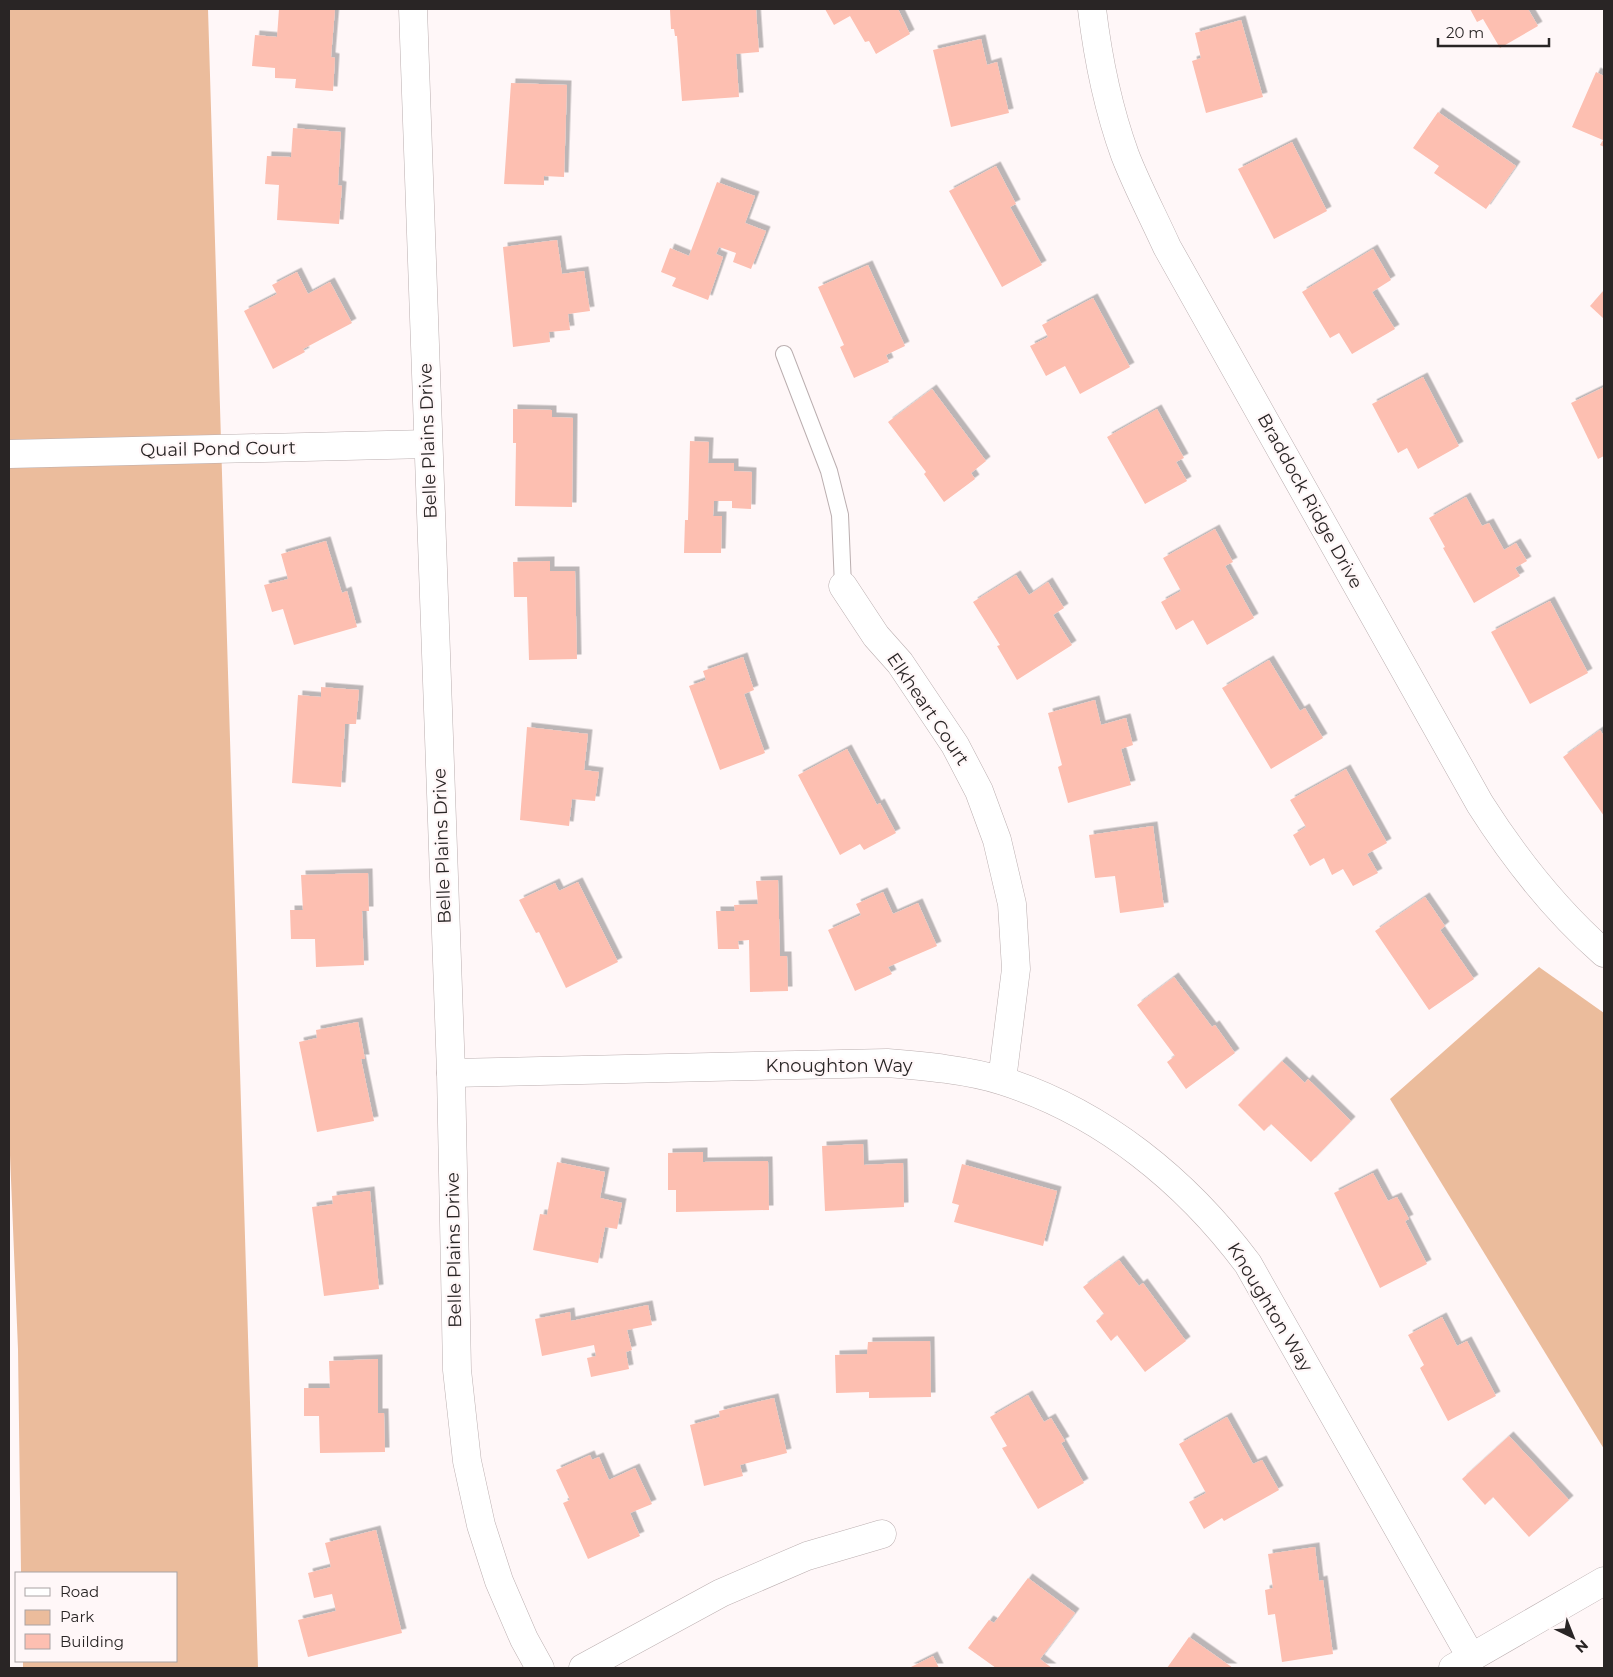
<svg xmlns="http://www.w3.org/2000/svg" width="1613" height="1677" viewBox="0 0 1613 1677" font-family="Montserrat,sans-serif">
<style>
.green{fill:#ebbc9c}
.building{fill:#fdbfb1;filter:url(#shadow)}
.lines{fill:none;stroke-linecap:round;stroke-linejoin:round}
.service-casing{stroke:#bbafb0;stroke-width:18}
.minor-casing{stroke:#bbafb0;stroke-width:29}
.service{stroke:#fff;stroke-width:16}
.minor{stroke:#fff;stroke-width:28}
.labels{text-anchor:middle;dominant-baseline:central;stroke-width:4.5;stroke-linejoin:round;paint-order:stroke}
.street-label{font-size:18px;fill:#292525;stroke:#fff7f8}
</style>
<defs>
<filter id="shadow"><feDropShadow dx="4.5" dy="-4.5" stdDeviation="0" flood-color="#0004"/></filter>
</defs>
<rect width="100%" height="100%" fill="#fff7f8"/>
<g class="green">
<polygon points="9,9 208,9 258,1668 23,1668 23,1661 176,1661 176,1573 21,1573 18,1349 9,1131"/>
<polygon points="1539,967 1604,1013 1604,1449 1390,1099"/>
</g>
<g class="building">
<polygon points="279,9 335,9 331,57 335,58 333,91 295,88 296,79 275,78 275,68 252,66 255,35 277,37"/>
<polygon points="756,9 759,52 736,54 739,97 682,101 677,36 675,36 674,29 671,29 670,10"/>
<polygon points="825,9 898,9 910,34 876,54 869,41 865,42 850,16 834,25"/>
<polygon points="1470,9 1528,9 1538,26 1500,48 1483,19 1477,22"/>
<polygon points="1241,20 1263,97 1206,113 1192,61 1201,58 1195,33"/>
<polygon points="981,39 987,65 997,62 1009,113 951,127 933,50"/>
<polygon points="1596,72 1604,76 1604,147 1600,145 1603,140 1572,127"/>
<polygon points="511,83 567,85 564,177 544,176 544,185 504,184"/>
<polygon points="1438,112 1516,166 1486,209 1434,173 1439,166 1413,148"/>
<polygon points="293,128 341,132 338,185 342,186 339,224 277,220 279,185 265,184 267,156 291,157"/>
<polygon points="1292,142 1327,211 1274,239 1238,169"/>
<polygon points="996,166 1016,204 1010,207 1042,265 1002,287 949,191"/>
<polygon points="717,182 755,196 745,223 766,231 751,269 733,262 736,253 719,247 716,254 723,257 708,300 672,286 676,278 661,272 670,248 689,256"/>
<polygon points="557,240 562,274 584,271 590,311 568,314 570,330 549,332 550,342 513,347 503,247"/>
<polygon points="1373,249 1391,280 1372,292 1395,329 1352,354 1339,333 1330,338 1302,292"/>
<polygon points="868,265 905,346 886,355 889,362 854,378 840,347 844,345 818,287"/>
<polygon points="297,272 308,294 330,282 352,323 303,349 305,352 273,369 244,311 277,294 272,285"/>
<polygon points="1604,290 1604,319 1590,306"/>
<polygon points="1093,298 1130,367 1080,394 1065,366 1046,376 1030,346 1048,337 1042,325"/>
<polygon points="1423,377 1459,446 1418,469 1407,448 1398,453 1372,404"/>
<polygon points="1604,387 1604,456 1598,459 1571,403"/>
<polygon points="932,389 986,461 971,473 975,479 944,502 924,474 926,472 888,422"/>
<polygon points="513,409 552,410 552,417 573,418 572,507 515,506 516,443 513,443"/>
<polygon points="1157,409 1184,458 1176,462 1187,481 1145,504 1107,437"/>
<polygon points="690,441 709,442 708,463 734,463 734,471 752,472 751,509 732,508 732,501 714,501 713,516 722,516 721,553 684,553 685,520 688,520"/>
<polygon points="1466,497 1482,526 1489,523 1504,550 1516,543 1527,561 1515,568 1520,576 1474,603 1443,548 1445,547 1429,518"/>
<polygon points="1215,529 1233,562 1225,566 1254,618 1207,645 1193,620 1176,630 1161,602 1181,591 1163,558"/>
<polygon points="326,541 342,593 347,591 357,627 294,645 283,609 272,612 264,585 288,579 281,554"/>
<polygon points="550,561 550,571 575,571 577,659 529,660 527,597 514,597 513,562"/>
<polygon points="1016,575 1029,595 1048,582 1064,608 1053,615 1072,645 1017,680 997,646 1000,645 973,602"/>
<polygon points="1550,601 1588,673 1530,704 1491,632"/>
<polygon points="743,657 754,690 744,694 765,753 720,770 689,686 706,680 703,671"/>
<polygon points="1269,660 1300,711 1305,708 1323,738 1271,769 1222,688"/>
<polygon points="321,687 359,690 356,724 345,724 341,787 292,783 298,695 321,697"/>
<polygon points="1095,700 1101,725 1126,718 1133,745 1121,749 1131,785 1068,803 1058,767 1062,765 1048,713"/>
<polygon points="527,727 588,734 584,770 599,772 595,801 572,799 569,826 520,820"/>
<polygon points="1600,730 1604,736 1604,816 1563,757"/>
<polygon points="847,749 877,805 880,803 896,833 864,850 860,844 840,855 798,775"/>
<polygon points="1346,769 1387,843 1367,854 1378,873 1353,886 1343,869 1332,875 1324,858 1310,866 1293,835 1306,827 1290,800"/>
<polygon points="1153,826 1164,907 1120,913 1115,876 1095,878 1089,835"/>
<polygon points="368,873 369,911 362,911 364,965 316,967 315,939 291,939 290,910 303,910 301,875"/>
<polygon points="778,880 780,956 787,956 788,991 750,992 749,940 738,941 739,949 718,949 716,911 735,911 734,905 758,904 756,881"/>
<polygon points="578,882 618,962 566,988 539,932 536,933 519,900 555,883 559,891"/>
<polygon points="883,892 893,914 918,903 937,946 888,967 892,974 855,991 828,930 861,915 856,904"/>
<polygon points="1425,897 1445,926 1440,930 1474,979 1429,1010 1375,931"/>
<polygon points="1174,977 1212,1027 1215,1025 1235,1053 1186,1089 1167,1062 1175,1056 1137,1005"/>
<polygon points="358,1022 365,1059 361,1059 374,1121 317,1132 299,1042 317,1038 316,1030"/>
<polygon points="1282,1061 1305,1083 1308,1079 1351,1121 1311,1162 1271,1124 1264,1131 1238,1105"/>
<polygon points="863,1144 864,1165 903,1163 904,1207 825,1211 822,1146"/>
<polygon points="703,1152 703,1162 768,1161 769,1210 676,1212 676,1190 668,1190 668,1153"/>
<polygon points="557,1162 605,1172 600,1198 622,1203 617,1229 605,1227 598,1263 533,1250 540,1214 547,1215"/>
<polygon points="962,1164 1057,1191 1043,1246 954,1222 959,1205 952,1203"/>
<polygon points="1373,1173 1388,1201 1397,1197 1409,1219 1405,1221 1427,1264 1380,1288 1334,1193"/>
<polygon points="370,1191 379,1289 324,1296 312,1207 333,1204 332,1196"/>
<polygon points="1119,1260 1139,1286 1143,1283 1186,1341 1145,1372 1117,1335 1111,1341 1096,1321 1104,1314 1083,1287"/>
<polygon points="648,1305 652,1325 627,1330 632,1350 626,1352 629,1369 591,1377 587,1358 596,1356 594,1345 542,1356 535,1319 570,1312 571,1321"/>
<polygon points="1442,1317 1457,1346 1467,1341 1496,1396 1448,1421 1420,1368 1424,1365 1408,1335"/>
<polygon points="930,1341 931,1397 869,1398 869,1392 836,1393 835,1355 867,1354 868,1342"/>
<polygon points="378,1359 378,1413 384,1413 385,1452 320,1453 319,1416 304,1416 304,1388 330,1388 329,1361"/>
<polygon points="1028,1395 1044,1422 1051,1418 1065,1441 1061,1443 1084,1483 1038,1509 1002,1448 1007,1446 990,1417"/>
<polygon points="774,1398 787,1453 740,1465 743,1476 704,1486 690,1425 720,1417 719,1411"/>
<polygon points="1227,1417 1253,1464 1262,1460 1279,1490 1224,1521 1222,1518 1204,1529 1189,1502 1206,1493 1179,1444"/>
<polygon points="1509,1436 1569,1500 1529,1537 1493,1497 1485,1505 1462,1479"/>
<polygon points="590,1455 592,1460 599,1457 609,1480 635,1468 652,1504 630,1513 640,1536 588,1559 563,1503 570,1500 556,1470"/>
<polygon points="376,1530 402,1633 308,1657 298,1620 336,1611 332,1594 314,1598 308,1573 331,1567 325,1543"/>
<polygon points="1315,1547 1319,1581 1323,1580 1333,1654 1282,1662 1275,1614 1268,1615 1265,1590 1273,1588 1268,1554"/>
<polygon points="1028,1578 1075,1613 1040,1659 1052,1668 996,1668 968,1648 989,1620 994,1623"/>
<polygon points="1189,1637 1233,1668 1167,1668"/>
<polygon points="933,1656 939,1668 909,1668"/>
</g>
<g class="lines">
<defs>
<polyline id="service" points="784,354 829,471 840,515 843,586"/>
<g id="minor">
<polyline points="413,9 451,1073 457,1370 467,1461 481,1525 499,1581 524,1639 540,1668"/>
<path d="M 1092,9 C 1098,59 1108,108 1125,155 C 1137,186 1153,216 1167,247 L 1480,804 C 1515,859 1555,910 1604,953"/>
<polyline points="9,454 428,444"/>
<polyline points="843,586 876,636 900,663 955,745 979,791 997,840 1012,904 1016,969 1002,1080"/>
<path d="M 451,1073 L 887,1063 C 923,1066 969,1070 1003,1081 C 1103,1113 1186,1181 1248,1264 L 1471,1657"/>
<polyline points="583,1668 721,1593 807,1556 882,1534"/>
<polyline points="1453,1668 1604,1581"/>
</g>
</defs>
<use href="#service" class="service-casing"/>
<use href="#minor" class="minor-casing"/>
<use href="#service" class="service"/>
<use href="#minor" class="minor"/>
</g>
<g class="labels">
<g class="street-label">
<text transform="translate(428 441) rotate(-92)">Belle Plains Drive</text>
<text transform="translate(218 449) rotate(-1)">Quail Pond Court</text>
<text transform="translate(1310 501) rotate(61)">Braddock Ridge Drive</text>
<text transform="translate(928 709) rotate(56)">Elkheart Court</text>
<text transform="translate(442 846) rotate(-92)">Belle Plains Drive</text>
<text x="839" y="1066">Knoughton Way</text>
<text transform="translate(454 1250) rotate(-91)">Belle Plains Drive</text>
<text transform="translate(1270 1307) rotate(59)">Knoughton Way</text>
</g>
</g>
<rect width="1613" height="1677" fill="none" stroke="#292525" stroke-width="20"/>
<rect x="15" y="1572" width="162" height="90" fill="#fff7f8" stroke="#a9a3a4"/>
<rect x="25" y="1588" width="25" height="8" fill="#ffffff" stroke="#a9a3a4"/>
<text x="60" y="1597" font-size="15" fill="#292525">Road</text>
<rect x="25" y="1610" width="25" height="15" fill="#ebbc9c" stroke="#a9a3a4"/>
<text x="60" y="1622" font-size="15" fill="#292525">Park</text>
<rect x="25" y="1634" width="25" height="15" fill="#fdbfb1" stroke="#a9a3a4"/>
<text x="60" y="1647" font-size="15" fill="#292525">Building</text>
<g transform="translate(1573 1637) rotate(137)" stroke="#fff7f8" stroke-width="4" paint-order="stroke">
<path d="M0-4L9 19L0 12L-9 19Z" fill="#292525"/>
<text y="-8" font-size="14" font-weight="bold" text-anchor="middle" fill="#292525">N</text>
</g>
<path d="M1438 38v8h111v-8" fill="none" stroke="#292525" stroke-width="2.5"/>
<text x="1446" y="38" font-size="15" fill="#292525" stroke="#fff7f8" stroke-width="4" paint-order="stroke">20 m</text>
</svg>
